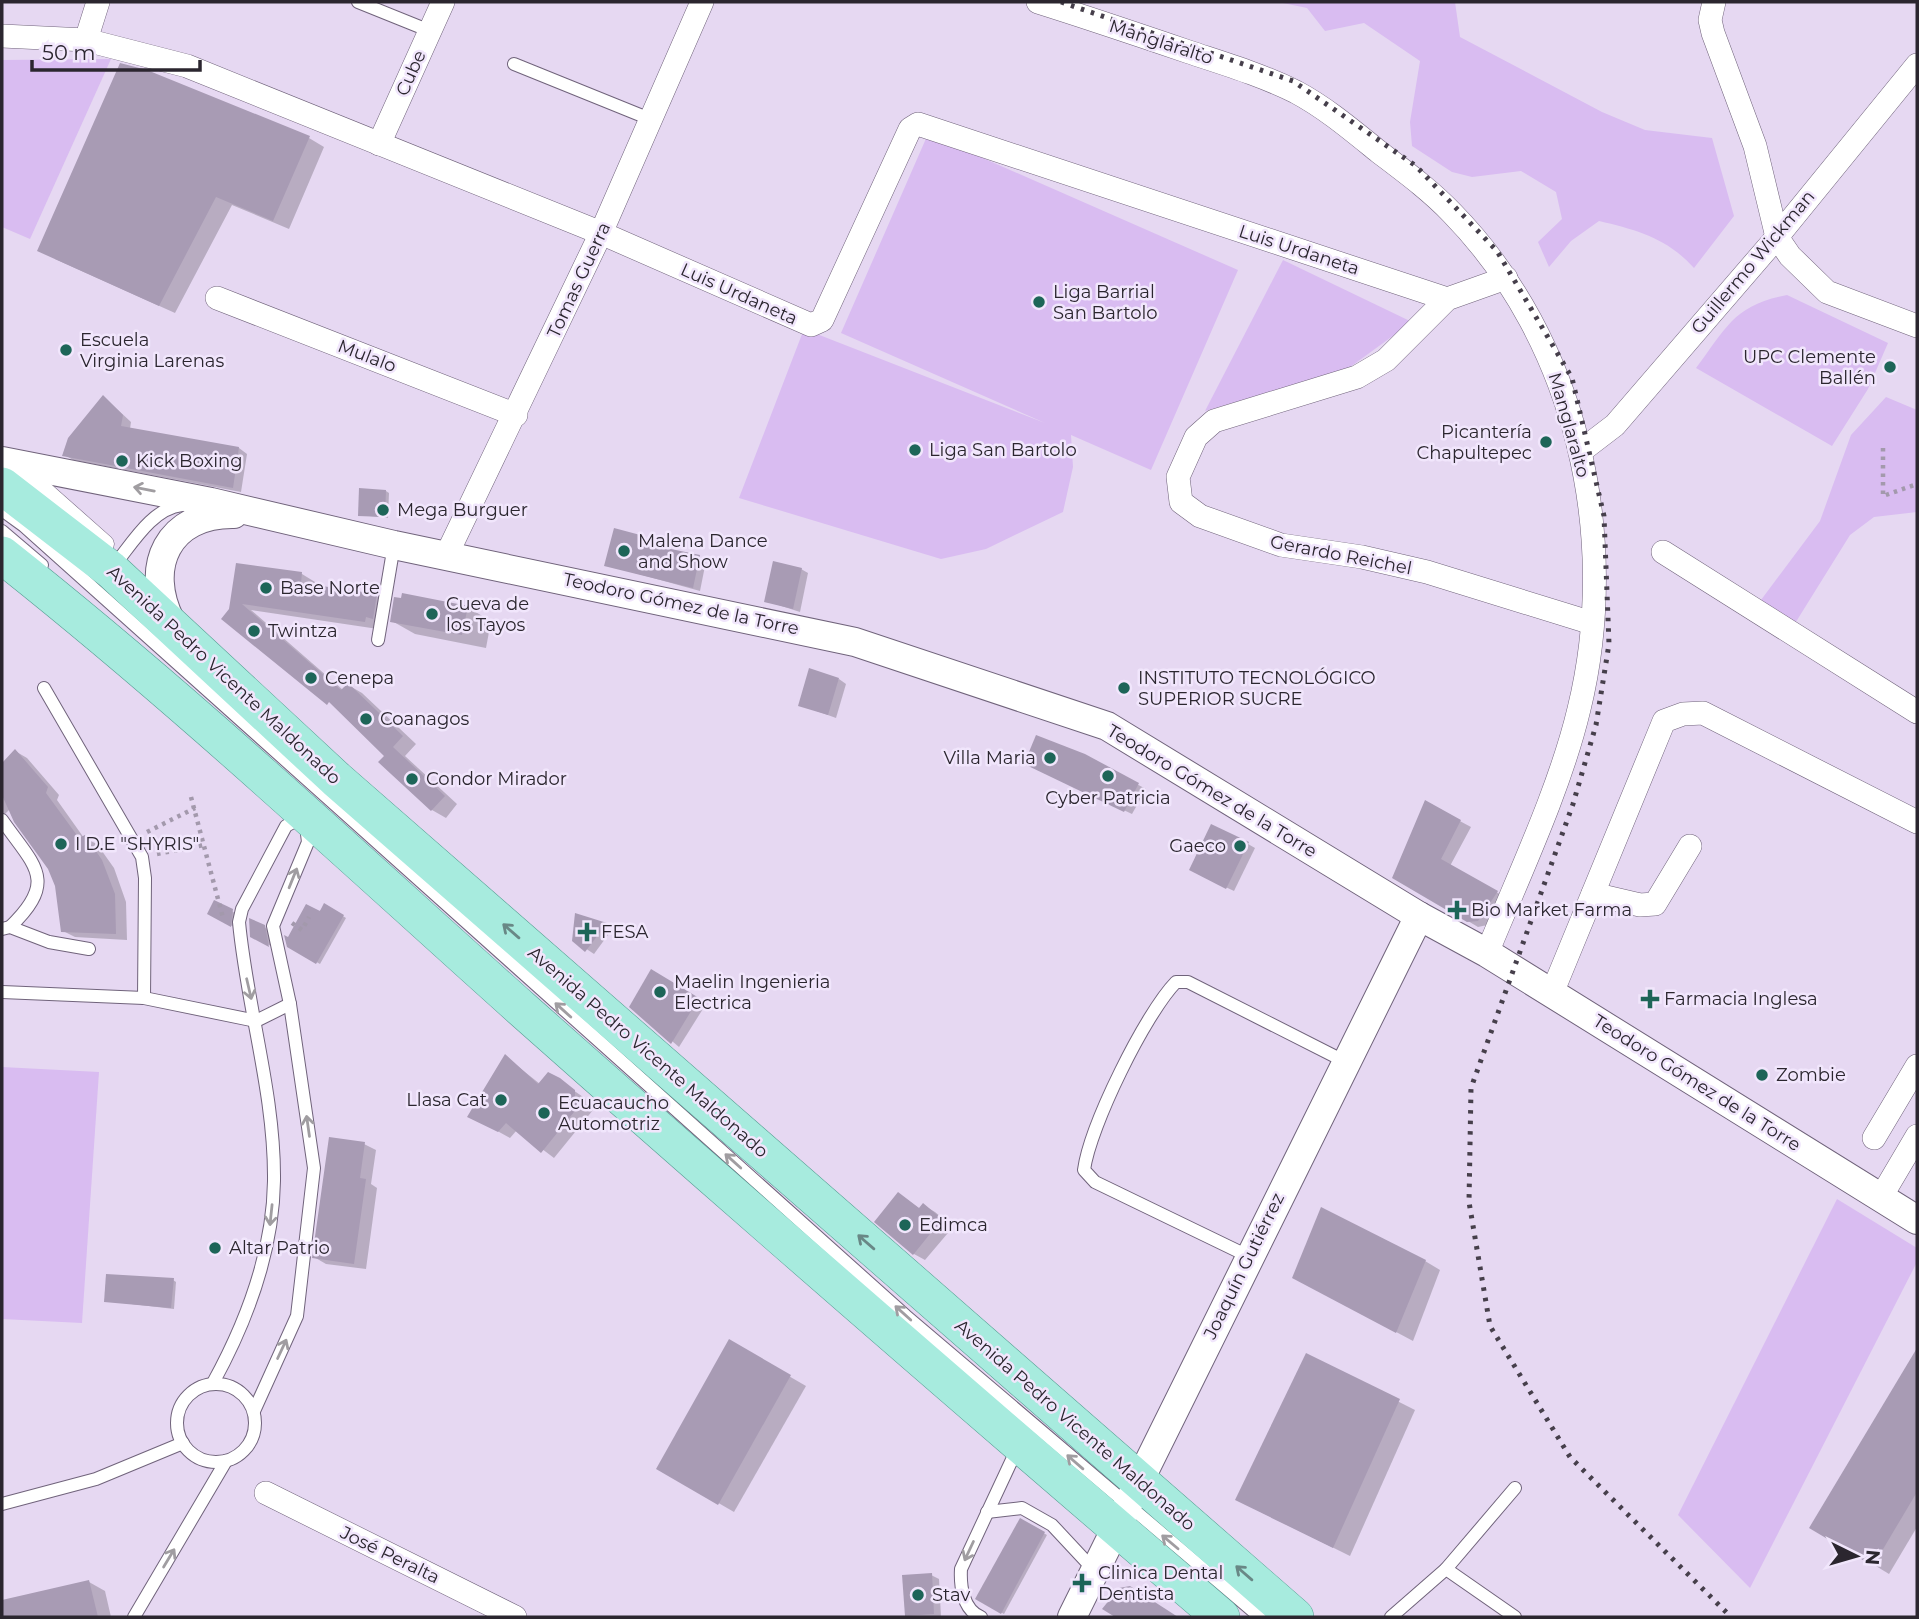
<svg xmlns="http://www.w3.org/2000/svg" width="1919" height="1619" viewBox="0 0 1919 1619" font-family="Montserrat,sans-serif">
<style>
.green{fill:#d9bcf1}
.shadow{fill:#0003}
.building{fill:#a89bb4}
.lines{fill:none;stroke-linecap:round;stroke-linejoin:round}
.service-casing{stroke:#70637b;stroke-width:14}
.pedestrian-casing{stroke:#70637b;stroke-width:19}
.minor-casing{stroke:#70637b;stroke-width:24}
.tertiary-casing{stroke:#70637b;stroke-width:30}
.primary-casing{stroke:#559d92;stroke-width:38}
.path{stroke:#a399ac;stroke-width:4.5;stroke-dasharray:3.5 5;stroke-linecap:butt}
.service{stroke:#fff;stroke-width:12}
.pedestrian{stroke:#fff;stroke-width:18}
.minor{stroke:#fff;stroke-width:23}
.tertiary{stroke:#fff;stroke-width:28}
.primary{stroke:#a7ebde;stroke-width:37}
.rail{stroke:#463f4b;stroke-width:5;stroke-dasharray:3.5 7;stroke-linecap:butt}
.oneway{stroke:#a09da1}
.oneway2{stroke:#698886}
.poi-dot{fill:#1d6558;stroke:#f1e6fc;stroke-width:2.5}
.labels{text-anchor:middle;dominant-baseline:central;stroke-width:5;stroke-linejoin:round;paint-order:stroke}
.street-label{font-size:18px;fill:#2b262f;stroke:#f1e6fc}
.poi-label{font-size:18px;fill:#2b262f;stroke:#f1e6fc;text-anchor:start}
</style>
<rect width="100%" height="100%" fill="#e6d8f2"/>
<g class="green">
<path d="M 1278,2 L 1455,2 L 1460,37 L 1602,112 L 1645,130 L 1712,138 L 1734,216 L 1694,268 C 1667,238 1637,230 1599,221 L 1571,241 L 1549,267 L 1538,242 L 1562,219 L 1556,192 L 1521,171 L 1472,177 L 1452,172 L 1412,146 L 1410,122 L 1420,61 L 1364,23 L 1325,31 L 1307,8 Z"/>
<polygon points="111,59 30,239 2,227 2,60"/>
<polygon points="928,134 1238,270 1151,470 1071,435 1073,467 1063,512 986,549 941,559 739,498 804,329 1045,423 841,333"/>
<polygon points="1283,260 1412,322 1346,370 1205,411"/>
<path d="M 1787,295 L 1888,343 L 1868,389 L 1832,446 L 1696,368 C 1727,327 1734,305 1787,295 Z"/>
<polygon points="1886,397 1917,410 1917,512 1874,517 1850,535 1794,625 1758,604 1820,521 1851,435"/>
<polygon points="2,1067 99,1072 82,1323 2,1319"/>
<polygon points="1837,1199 1917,1248 1917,1262 1750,1588 1678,1515"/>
</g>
<g class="shadow">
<polygon points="309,138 324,147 289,229 232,205 175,313 55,259"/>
<polygon points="104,397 131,422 130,429 239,448 247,454 241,492 73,460 65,455"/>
<polygon points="386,491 389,493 388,518 360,515"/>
<polygon points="644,537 651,542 649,546 706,561 700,591 606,565"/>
<polygon points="237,565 302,574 315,582 315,587 376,596 390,604 378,629 251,610 343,690 348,685 362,693 416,744 405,756 457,804 446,818 432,810 387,756 340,710 224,618 231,610"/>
<polygon points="801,569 808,573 800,612 766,601"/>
<polygon points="467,607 491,621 486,648 415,634 392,621"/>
<polygon points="839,679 846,684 836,718 800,705"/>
<polygon points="15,751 27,758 59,795 57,800 84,838 97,844 114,868 126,902 127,940 75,937 63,931 56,886 49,869 10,809 2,817 2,766"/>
<polygon points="1084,756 1146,789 1132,814 1033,767"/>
<polygon points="1426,803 1471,827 1450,866 1507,898 1492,924 1478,927 1394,877"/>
<polygon points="1248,844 1255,848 1234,891 1198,874"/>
<polygon points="215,902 235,913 234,927 209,914"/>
<polygon points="325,905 346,918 320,964 288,946"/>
<polygon points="577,915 613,928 594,954 573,940"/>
<polygon points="264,927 267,929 271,946 251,936"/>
<polygon points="652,971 706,1004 679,1047 631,1006"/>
<polygon points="505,1056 540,1084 560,1081 586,1099 586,1104 593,1110 554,1158 517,1130 510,1138 481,1122"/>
<polygon points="364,1144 376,1150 371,1184 377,1188 366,1269 326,1264 314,1257"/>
<polygon points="899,1194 920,1209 923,1205 935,1212 953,1227 925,1260 914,1254"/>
<polygon points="1425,1261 1440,1270 1413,1341 1310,1286"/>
<polygon points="173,1280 176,1282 174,1309 106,1301"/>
<polygon points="730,1342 806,1386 734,1512 658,1468"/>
<polygon points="1917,1351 1917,1527 1889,1574 1812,1527"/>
<polygon points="1306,1355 1415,1410 1350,1556 1253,1508"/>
<polygon points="1020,1520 1047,1535 1004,1614 977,1599"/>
<polygon points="931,1575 939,1579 941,1617 910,1617 907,1615"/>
<polygon points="89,1582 105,1591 111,1617 2,1617 2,1602"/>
</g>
<g class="building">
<polygon points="120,63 147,70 310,136 273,221 216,197 159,306 37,251"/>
<polygon points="103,395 123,415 121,426 239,447 233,488 62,456 68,438"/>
<polygon points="359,488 386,490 385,517 358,516"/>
<polygon points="614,528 644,536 642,543 700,555 693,588 604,566"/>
<polygon points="773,561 802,568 793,609 764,602"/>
<polygon points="236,563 302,572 301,583 377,594 373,619 366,617 365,622 242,604 341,690 348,683 403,736 393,747 445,796 431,811 378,762 384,756 329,702 327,705 221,619 229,609"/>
<polygon points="402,593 468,606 462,635 390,622 394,597 401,598"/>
<polygon points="809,668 839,678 828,715 798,706"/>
<polygon points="1036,735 1085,754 1139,783 1124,812 1024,764"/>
<polygon points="15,749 48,787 46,793 79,838 85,835 102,860 115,894 116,934 61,932 55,886 48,869 14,822 2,795 2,763"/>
<polygon points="1425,800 1461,820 1441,859 1498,891 1478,921 1467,922 1392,878"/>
<polygon points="1211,824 1249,842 1226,889 1189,870"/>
<polygon points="214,900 233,909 231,927 207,914"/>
<polygon points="324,903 344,915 316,964 287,947 284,935 288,937 306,904 320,911"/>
<polygon points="575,913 607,923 585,952 572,941"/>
<polygon points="249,918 265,925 269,947 250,937"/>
<polygon points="651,969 699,998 671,1044 629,1007"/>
<polygon points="505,1054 538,1084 548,1072 560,1078 575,1090 575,1096 582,1102 541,1153 506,1123 498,1132 467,1117"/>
<polygon points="329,1137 365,1142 360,1178 366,1179 354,1264 312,1258"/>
<polygon points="898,1192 919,1208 923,1203 942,1219 913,1255 874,1222"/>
<polygon points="1321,1207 1426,1260 1396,1333 1292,1278"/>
<polygon points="106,1274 174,1278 171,1308 104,1302"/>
<polygon points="729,1339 791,1375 718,1505 656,1469"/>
<polygon points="1917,1348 1917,1492 1873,1566 1809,1528"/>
<polygon points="1306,1353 1400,1399 1333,1548 1235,1500"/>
<polygon points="1020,1518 1045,1532 1001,1614 975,1599"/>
<polygon points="932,1573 934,1614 905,1616 902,1575"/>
<polygon points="89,1580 98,1617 2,1617 2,1600"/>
<polygon points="1130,1586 1178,1617 1115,1617 1102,1609 1119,1588"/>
</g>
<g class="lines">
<defs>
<g id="service">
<polyline points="358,2 430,31"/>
<polyline points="514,64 650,119"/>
<polyline points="2,510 24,526 906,1316 1260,1617"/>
<polyline points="2,531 42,565"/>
<path d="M 120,558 C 136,537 155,508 182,505"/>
<polyline points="378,640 394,545"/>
<polyline points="44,688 142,857 145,878 144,998"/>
<path d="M 2,820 C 34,866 59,880 10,927"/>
<polyline points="2,929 10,927 49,942 89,949"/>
<polyline points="2,992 144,998 256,1021 290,1004"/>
<path d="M 1248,1256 L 1095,1182 L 1084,1170 C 1090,1126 1145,1014 1176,982 L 1188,982 L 1346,1062"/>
<path d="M 213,1383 C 247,1321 273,1253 274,1181 C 275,1094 247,1008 239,922 L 242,909 L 286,826 L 304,816"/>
<circle cx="216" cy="1423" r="39"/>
<polyline points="254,1411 297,1316 314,1168 290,1004 273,926 308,842 306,826"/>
<polyline points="2,1504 96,1479 183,1443"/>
<polyline points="987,1512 1022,1508 1052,1525 1094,1570"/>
<polyline points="1446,1569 1515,1488"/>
<polyline points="134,1617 226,1461"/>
<path d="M 981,1617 C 963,1610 960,1586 961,1569 L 1017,1449"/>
<polyline points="1391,1617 1446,1569 1515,1617"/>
</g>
<polyline id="pedestrian" points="18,467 105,544"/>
<g id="minor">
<path d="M 1038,2 C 1089,18 1139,35 1189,52 C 1225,64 1262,75 1296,92 C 1326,108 1353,131 1379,152 C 1404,171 1430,190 1452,213 C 1577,341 1621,537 1579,709 C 1560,789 1518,877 1487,953"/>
<polyline points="1714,2 1710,20 1713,33 1755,146 1777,237 1790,256 1827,292 1917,326"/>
<polyline points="2,36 86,40 187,66 601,233 811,325 822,320 910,129 918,124 1447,299"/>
<polyline points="86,40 98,2"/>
<polyline points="379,144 443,2"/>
<polyline points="1506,278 1447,299 1386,360 1357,377 1214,421 1196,437 1178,477 1181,502 1200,516 1281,545 1362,557 1427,572 1592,623"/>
<polyline points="217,298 516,415"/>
<polyline points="1581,451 1615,425 1777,237 1917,65"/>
<polyline points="1663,552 1917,712"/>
<polyline points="447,554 601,233 702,2"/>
<polyline points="1593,894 1640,905 1655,904 1690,846"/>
<polyline points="1552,993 1664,721 1683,714 1703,713 1917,822"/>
<polyline points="1874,1138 1917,1066"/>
<polyline points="1881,1197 1917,1136"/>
<polyline points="266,1493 515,1617"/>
</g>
<g id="tertiary">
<polyline points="2,461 211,502 394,545 855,642 1107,726 1419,916 1487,953 1917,1220"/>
<path d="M 171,622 C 143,567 168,513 234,514"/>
<polyline points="1072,1617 1419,916"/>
</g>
<g id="primary">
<polyline points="2,486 111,570 336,779 1295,1617"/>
<path d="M 2,555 C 183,698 351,856 522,1009 C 753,1214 986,1416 1221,1617"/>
</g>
</defs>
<use href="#service" class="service-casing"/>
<use href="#pedestrian" class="pedestrian-casing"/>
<use href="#minor" class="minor-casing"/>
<use href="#tertiary" class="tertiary-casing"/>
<use href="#primary" class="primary-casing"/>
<g class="path">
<polyline points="1883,448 1883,496 1917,484"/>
<polyline points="191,797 223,918"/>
<polyline points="147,832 195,808"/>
<polyline points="157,854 204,845"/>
<polyline points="292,923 302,930 309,917"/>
</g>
<use href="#service" class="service"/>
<use href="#pedestrian" class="pedestrian"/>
<use href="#minor" class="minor"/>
<use href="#tertiary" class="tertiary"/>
<use href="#primary" class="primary"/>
<polyline class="rail" points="1061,2 1293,81 1416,166 1497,251 1572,378 1604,516 1609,644 1596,725 1573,804 1471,1088 1469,1202 1490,1326 1570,1457 1731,1617"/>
</g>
<defs><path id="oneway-shaft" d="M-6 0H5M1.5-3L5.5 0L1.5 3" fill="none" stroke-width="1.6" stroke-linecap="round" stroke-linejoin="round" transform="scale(1.75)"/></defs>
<g class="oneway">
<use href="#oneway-shaft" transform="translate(144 489) rotate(-169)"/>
<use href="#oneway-shaft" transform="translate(293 878) rotate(-68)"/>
<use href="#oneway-shaft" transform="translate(249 989) rotate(77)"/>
<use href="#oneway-shaft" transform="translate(563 1010) rotate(-138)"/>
<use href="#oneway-shaft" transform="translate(308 1126) rotate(-98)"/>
<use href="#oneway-shaft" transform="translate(733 1161) rotate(-138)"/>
<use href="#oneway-shaft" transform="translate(271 1215) rotate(96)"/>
<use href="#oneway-shaft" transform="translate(903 1313) rotate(-138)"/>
<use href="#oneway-shaft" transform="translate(282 1349) rotate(-65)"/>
<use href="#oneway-shaft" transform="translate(1075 1462) rotate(-139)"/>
<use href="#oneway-shaft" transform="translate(1170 1542) rotate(-140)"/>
<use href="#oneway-shaft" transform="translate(969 1551) rotate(115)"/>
<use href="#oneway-shaft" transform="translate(169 1558) rotate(-59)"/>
</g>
<g class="oneway2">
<use href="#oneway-shaft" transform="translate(511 931) rotate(-139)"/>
<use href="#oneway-shaft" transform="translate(866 1242) rotate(-139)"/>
<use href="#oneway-shaft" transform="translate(1244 1573) rotate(-139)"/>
</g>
<g class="poi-dot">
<circle cx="1039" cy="302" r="7"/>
<circle cx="66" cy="350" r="7"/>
<circle cx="1890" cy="367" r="7"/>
<circle cx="1546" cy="442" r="7"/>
<circle cx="915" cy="450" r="7"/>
<circle cx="122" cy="461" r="7"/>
<circle cx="383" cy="510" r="7"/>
<circle cx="624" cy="551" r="7"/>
<circle cx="266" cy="588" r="7"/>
<circle cx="432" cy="614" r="7"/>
<circle cx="254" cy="631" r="7"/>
<circle cx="311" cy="678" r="7"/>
<circle cx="1124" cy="688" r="7"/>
<circle cx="366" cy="719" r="7"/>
<circle cx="1050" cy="758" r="7"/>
<circle cx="1108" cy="776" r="7"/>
<circle cx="412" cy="779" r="7"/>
<circle cx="61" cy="844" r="7"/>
<circle cx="1240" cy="846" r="7"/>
<path d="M1453.5 899.5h7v7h7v7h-7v7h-7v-7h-7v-7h7z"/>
<path d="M583.5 921.5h7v7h7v7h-7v7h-7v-7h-7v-7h7z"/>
<circle cx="660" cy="992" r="7"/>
<path d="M1646.5 988.5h7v7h7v7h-7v7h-7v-7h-7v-7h7z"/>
<circle cx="1762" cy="1075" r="7"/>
<circle cx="501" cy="1100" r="7"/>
<circle cx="544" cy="1113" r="7"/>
<circle cx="905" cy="1225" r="7"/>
<circle cx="215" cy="1248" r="7"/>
<path d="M1078.5 1572.5h7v7h7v7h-7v7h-7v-7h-7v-7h7z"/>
<circle cx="918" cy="1595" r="7"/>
</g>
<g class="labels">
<g class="street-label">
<text transform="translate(1161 42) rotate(18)">Manglaralto</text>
<text transform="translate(411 73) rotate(-66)">Cube</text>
<text transform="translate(1299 250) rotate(18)">Luis Urdaneta</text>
<text transform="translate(1753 262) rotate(-50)">Guillermo Wickman</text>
<text transform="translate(579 280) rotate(-65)">Tomas Guerra</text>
<text transform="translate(739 294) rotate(24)">Luis Urdaneta</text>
<text transform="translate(367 356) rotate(21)">Mulalo</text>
<text transform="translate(1569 425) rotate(74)">Manglaralto</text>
<text transform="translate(1341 555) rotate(11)">Gerardo Reichel</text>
<text transform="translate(681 604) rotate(12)">Teodoro Gómez de la Torre</text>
<text transform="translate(224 675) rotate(43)">Avenida Pedro Vicente Maldonado</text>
<text transform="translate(1212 791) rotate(31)">Teodoro Gómez de la Torre</text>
<text transform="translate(648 1052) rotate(41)">Avenida Pedro Vicente Maldonado</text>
<text transform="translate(1697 1083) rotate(32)">Teodoro Gómez de la Torre</text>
<text transform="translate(1244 1266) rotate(-64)">Joaquín Gutiérrez</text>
<text transform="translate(1075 1425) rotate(41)">Avenida Pedro Vicente Maldonado</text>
<text transform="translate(390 1555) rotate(26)">José Peralta</text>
</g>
<g class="poi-label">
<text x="1053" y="292">Liga Barrial<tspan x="1053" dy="21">San Bartolo</tspan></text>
<text x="80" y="340">Escuela<tspan x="80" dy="21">Virginia Larenas</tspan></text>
<text x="1876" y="357" text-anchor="end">UPC Clemente<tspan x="1876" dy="21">Ballén</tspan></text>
<text x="1532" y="432" text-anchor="end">Picantería<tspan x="1532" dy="21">Chapultepec</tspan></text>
<text x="929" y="450">Liga San Bartolo</text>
<text x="136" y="461">Kick Boxing</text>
<text x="397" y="510">Mega Burguer</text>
<text x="638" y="541">Malena Dance<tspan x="638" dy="21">and Show</tspan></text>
<text x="280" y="588">Base Norte</text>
<text x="446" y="604">Cueva de<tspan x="446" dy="21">los Tayos</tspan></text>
<text x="268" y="631">Twintza</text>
<text x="325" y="678">Cenepa</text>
<text x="1138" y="678">INSTITUTO TECNOLÓGICO<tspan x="1138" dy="21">SUPERIOR SUCRE</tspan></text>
<text x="380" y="719">Coanagos</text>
<text x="1036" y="758" text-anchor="end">Villa Maria</text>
<text x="426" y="779">Condor Mirador</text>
<text x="1108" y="798" text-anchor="middle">Cyber Patricia</text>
<text x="75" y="844">I D.E "SHYRIS"</text>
<text x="1226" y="846" text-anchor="end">Gaeco</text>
<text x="1471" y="910">Bio Market Farma</text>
<text x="601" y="932">FESA</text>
<text x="674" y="982">Maelin Ingenieria<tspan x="674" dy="21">Electrica</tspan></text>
<text x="1664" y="999">Farmacia Inglesa</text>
<text x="1776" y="1075">Zombie</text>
<text x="487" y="1100" text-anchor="end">Llasa Cat</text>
<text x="558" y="1103">Ecuacaucho<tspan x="558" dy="21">Automotriz</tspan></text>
<text x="919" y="1225">Edimca</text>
<text x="229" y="1248">Altar Patrio</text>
<text x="1098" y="1573">Clinica Dental<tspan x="1098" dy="21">Dentista</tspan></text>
<text x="932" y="1595">Stav</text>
</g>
</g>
<rect width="1919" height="1619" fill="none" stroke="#2b262f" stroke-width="7"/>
<g transform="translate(1856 1556) rotate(95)" stroke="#f1e6fc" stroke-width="5" paint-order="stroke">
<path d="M0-5L12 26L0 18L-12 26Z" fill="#2b262f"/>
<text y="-10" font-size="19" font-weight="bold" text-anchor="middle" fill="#2b262f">N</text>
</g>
<path d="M32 60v10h168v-10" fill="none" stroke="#2b262f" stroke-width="3.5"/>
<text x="42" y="60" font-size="21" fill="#2b262f" stroke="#f1e6fc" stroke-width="5" paint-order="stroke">50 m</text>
</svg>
